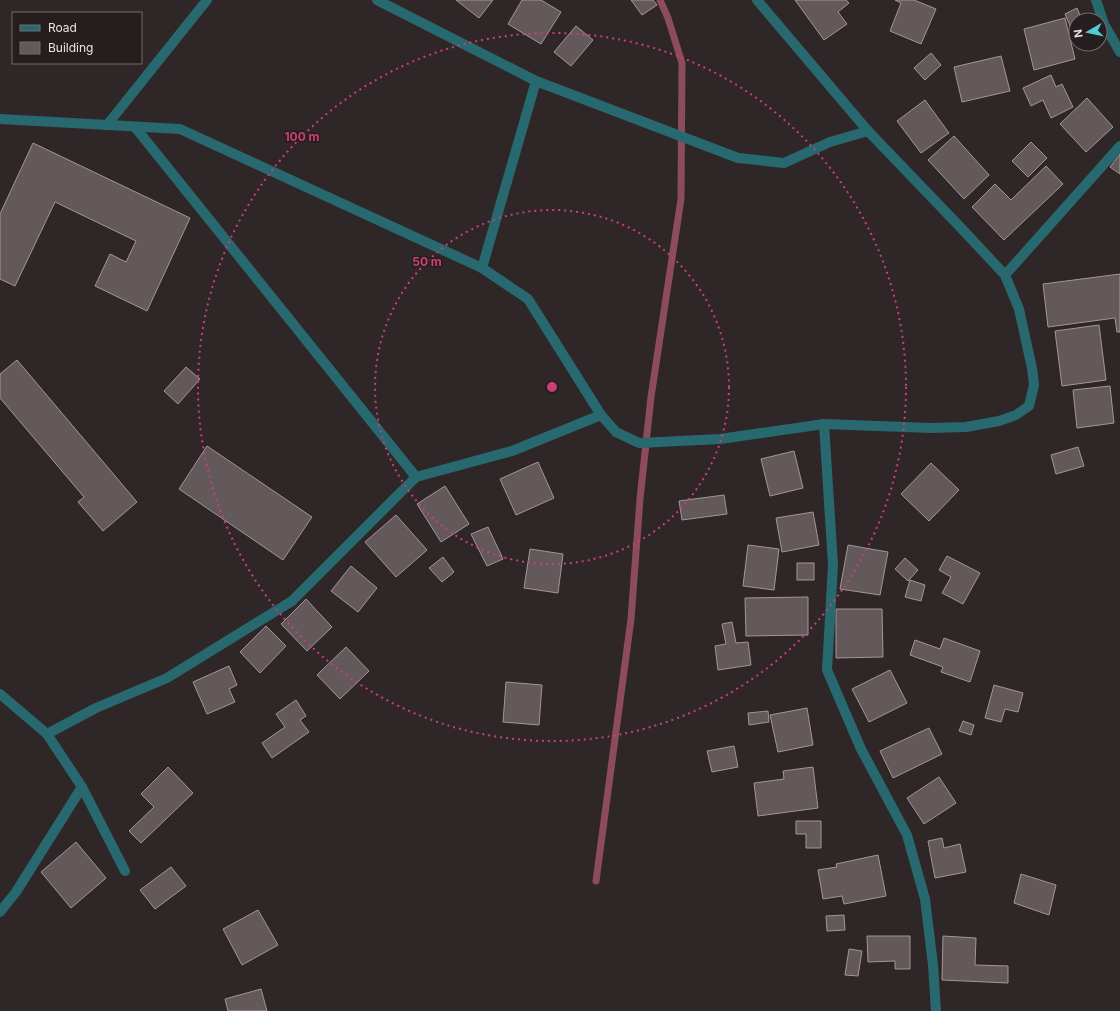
<svg xmlns="http://www.w3.org/2000/svg" width="1120" height="1011" viewBox="0 0 1120 1011" font-family="Inter,sans-serif">
<style>
.lines{fill:none;stroke-linecap:round;stroke-linejoin:round}
.stream{stroke:#8c4c5b;stroke-width:7}
.building{fill:#63595b;stroke:#a29798}
.minor{stroke:#286970;stroke-width:10}
.ring{fill:none;stroke:#ca4176;stroke-width:2;stroke-dasharray:2 4}
.centre{fill:#ca4176;stroke:#251d1e;stroke-width:2}
.ring-label{font-size:12px;text-anchor:middle;font-weight:bold;fill:#ca4176;stroke:#251d1e;stroke-width:3;stroke-linejoin:round;paint-order:stroke}
</style>
<rect width="100%" height="100%" fill="#2f2628"/>
<g class="lines">
<polyline class="stream" points="596,881 631,619 640,499 651,397 681,199 682,63 668,18 660,0"/>
</g>
<g class="building">
<polygon points="456,0 493,0 479,18"/>
<polygon points="522,0 541,0 561,12 541,44 508,24"/>
<polygon points="631,0 653,0 657,5 642,15"/>
<polygon points="795,0 846,0 849,3 838,12 847,24 824,40"/>
<polygon points="895,0 914,0 936,9 921,44 890,31 901,3"/>
<polygon points="1077,8 1082,20 1076,20 1076,26 1071,28 1065,14"/>
<polygon points="1065,18 1075,59 1034,70 1024,29"/>
<polygon points="576,26 593,40 571,66 554,52"/>
<polygon points="931,53 941,65 925,80 914,68"/>
<polygon points="1001,56 1010,91 962,102 954,67"/>
<polygon points="1051,75 1056,87 1062,84 1073,107 1051,118 1043,100 1031,106 1023,88"/>
<polygon points="1087,98 1113,127 1086,152 1060,124"/>
<polygon points="925,100 949,133 921,153 897,121"/>
<polygon points="954,136 989,175 964,199 928,160"/>
<polygon points="1031,142 1047,158 1028,177 1012,161"/>
<polygon points="33,143 190,218 147,311 95,286 110,254 126,262 136,241 55,202 15,286 0,279 0,214"/>
<polygon points="1120,154 1120,174 1110,167"/>
<polygon points="1046,166 1063,184 1004,240 972,207 995,184 1011,200"/>
<polygon points="1120,274 1120,332 1117,332 1115,318 1048,327 1043,284"/>
<polygon points="1099,325 1106,380 1062,386 1055,331"/>
<polygon points="17,360 137,502 103,531 78,502 84,497 0,398 0,374"/>
<polygon points="186,367 200,379 178,404 164,391"/>
<polygon points="1110,386 1114,423 1077,428 1073,390"/>
<polygon points="207,446 312,517 283,560 179,489"/>
<polygon points="1078,447 1084,466 1056,474 1051,455"/>
<polygon points="794,451 803,488 770,496 761,459"/>
<polygon points="538,462 554,498 516,515 500,479"/>
<polygon points="931,463 959,490 929,521 901,494"/>
<polygon points="445,486 469,524 441,542 417,504"/>
<polygon points="724,495 727,514 682,520 679,501"/>
<polygon points="813,512 819,545 782,552 776,518"/>
<polygon points="396,515 427,550 396,577 365,542"/>
<polygon points="488,527 503,559 487,566 471,534"/>
<polygon points="748,545 779,549 774,590 743,586"/>
<polygon points="848,545 888,552 880,595 840,589"/>
<polygon points="530,549 563,554 558,593 524,588"/>
<polygon points="947,556 980,573 963,604 942,593 951,577 939,570"/>
<polygon points="443,557 454,572 442,582 429,568"/>
<polygon points="905,558 918,570 908,581 895,569"/>
<rect x="797" y="563" width="17" height="17"/>
<polygon points="351,566 377,588 358,612 331,591"/>
<polygon points="910,580 925,585 921,601 905,597"/>
<polygon points="808,597 808,635 746,636 745,598"/>
<polygon points="306,599 332,627 307,651 281,624"/>
<polygon points="836,609 882,609 883,657 836,658"/>
<polygon points="732,622 736,643 748,642 751,665 718,670 715,646 726,644 722,624"/>
<polygon points="266,626 286,646 260,673 240,652"/>
<polygon points="944,638 980,651 970,682 941,672 943,667 910,655 915,640 940,649"/>
<polygon points="346,647 369,671 340,699 317,675"/>
<polygon points="229,666 237,685 229,689 235,702 207,714 193,682"/>
<polygon points="890,670 907,703 869,722 852,689"/>
<polygon points="506,682 542,685 539,725 503,722"/>
<polygon points="994,685 1023,693 1018,712 1005,709 1001,722 985,718"/>
<polygon points="296,700 306,716 300,720 309,732 272,758 262,743 285,727 276,714"/>
<polygon points="807,708 813,745 778,752 770,715"/>
<polygon points="768,711 769,722 749,725 748,713"/>
<polygon points="963,721 974,725 971,735 959,731"/>
<polygon points="929,728 942,754 893,778 880,751"/>
<polygon points="734,746 738,767 712,772 707,751"/>
<polygon points="168,767 193,793 141,843 129,831 154,807 141,794"/>
<polygon points="813,767 818,808 758,816 754,783 784,779 783,771"/>
<polygon points="939,777 956,803 924,824 907,798"/>
<polygon points="796,821 821,821 821,848 806,848 806,834 796,834"/>
<polygon points="942,838 944,848 960,844 966,872 935,878 928,841"/>
<polygon points="76,842 106,878 71,908 41,872"/>
<polygon points="878,855 886,896 844,904 842,896 823,899 818,870 837,867 836,864"/>
<polygon points="171,867 186,886 155,909 140,890"/>
<polygon points="1021,874 1056,885 1049,915 1014,903"/>
<polygon points="258,910 278,945 242,965 223,929"/>
<polygon points="844,915 845,930 827,931 826,916"/>
<polygon points="867,936 910,936 910,969 895,969 895,961 868,962"/>
<polygon points="943,936 976,938 975,965 1008,966 1008,983 942,980"/>
<polygon points="849,949 862,951 858,976 845,975"/>
<polygon points="261,989 267,1011 228,1011 225,999"/>
</g>
<g class="lines">
<g class="minor">
<polyline points="377,0 536,81 738,158 784,163 830,142 868,131"/>
<polyline points="1096,0 1104,24 1120,52"/>
<polyline points="0,119 180,129 482,268 528,299 601,415 616,432 639,443 720,439 824,424 931,428 966,427 999,421 1016,415 1029,406 1034,385 1032,368 1019,309 1005,275 963,230 868,131 757,0"/>
<polyline points="107,125 207,0"/>
<polyline points="135,127 416,477"/>
<polyline points="482,268 536,81"/>
<polyline points="1005,275 1120,146"/>
<polyline points="824,424 833,565 827,670 861,749 907,835 925,899 933,965 936,1011"/>
<polyline points="0,694 47,734 82,787 125,871"/>
<polyline points="47,734 96,708 167,678 292,601 416,477 512,451 601,415"/>
<polyline points="0,912 16,892 82,787"/>
</g>
</g>
<g class="ring">
<circle cx="552" cy="387" r="177"/>
<circle cx="552" cy="387" r="354"/>
</g>
<circle cx="552" cy="387" r="6" class="centre"/>
<g class="ring-label">
<text x="302" y="141">100 m</text>
<text x="427" y="266">50 m</text>
</g>
<rect x="12" y="12" width="130" height="52" fill="#251d1e" stroke="#736c6d"/>
<rect x="20" y="25" width="20" height="6" fill="#286970" stroke="#736c6d"/>
<text x="48" y="32" font-size="12" fill="#e9e3e4">Road</text>
<rect x="20" y="42" width="20" height="12" fill="#63595b" stroke="#736c6d"/>
<text x="48" y="52" font-size="12" fill="#e9e3e4">Building</text>
<g transform="translate(1088 32) rotate(261)"><circle r="19" fill="#251d1e" stroke="#736c6d"/>
<path d="M0-3L7 15L0 10L-7 15Z" fill="#52cbd7"/>
<text y="-6" font-size="11" font-weight="bold" text-anchor="middle" fill="#e9e3e4">N</text>
</g>
</svg>
